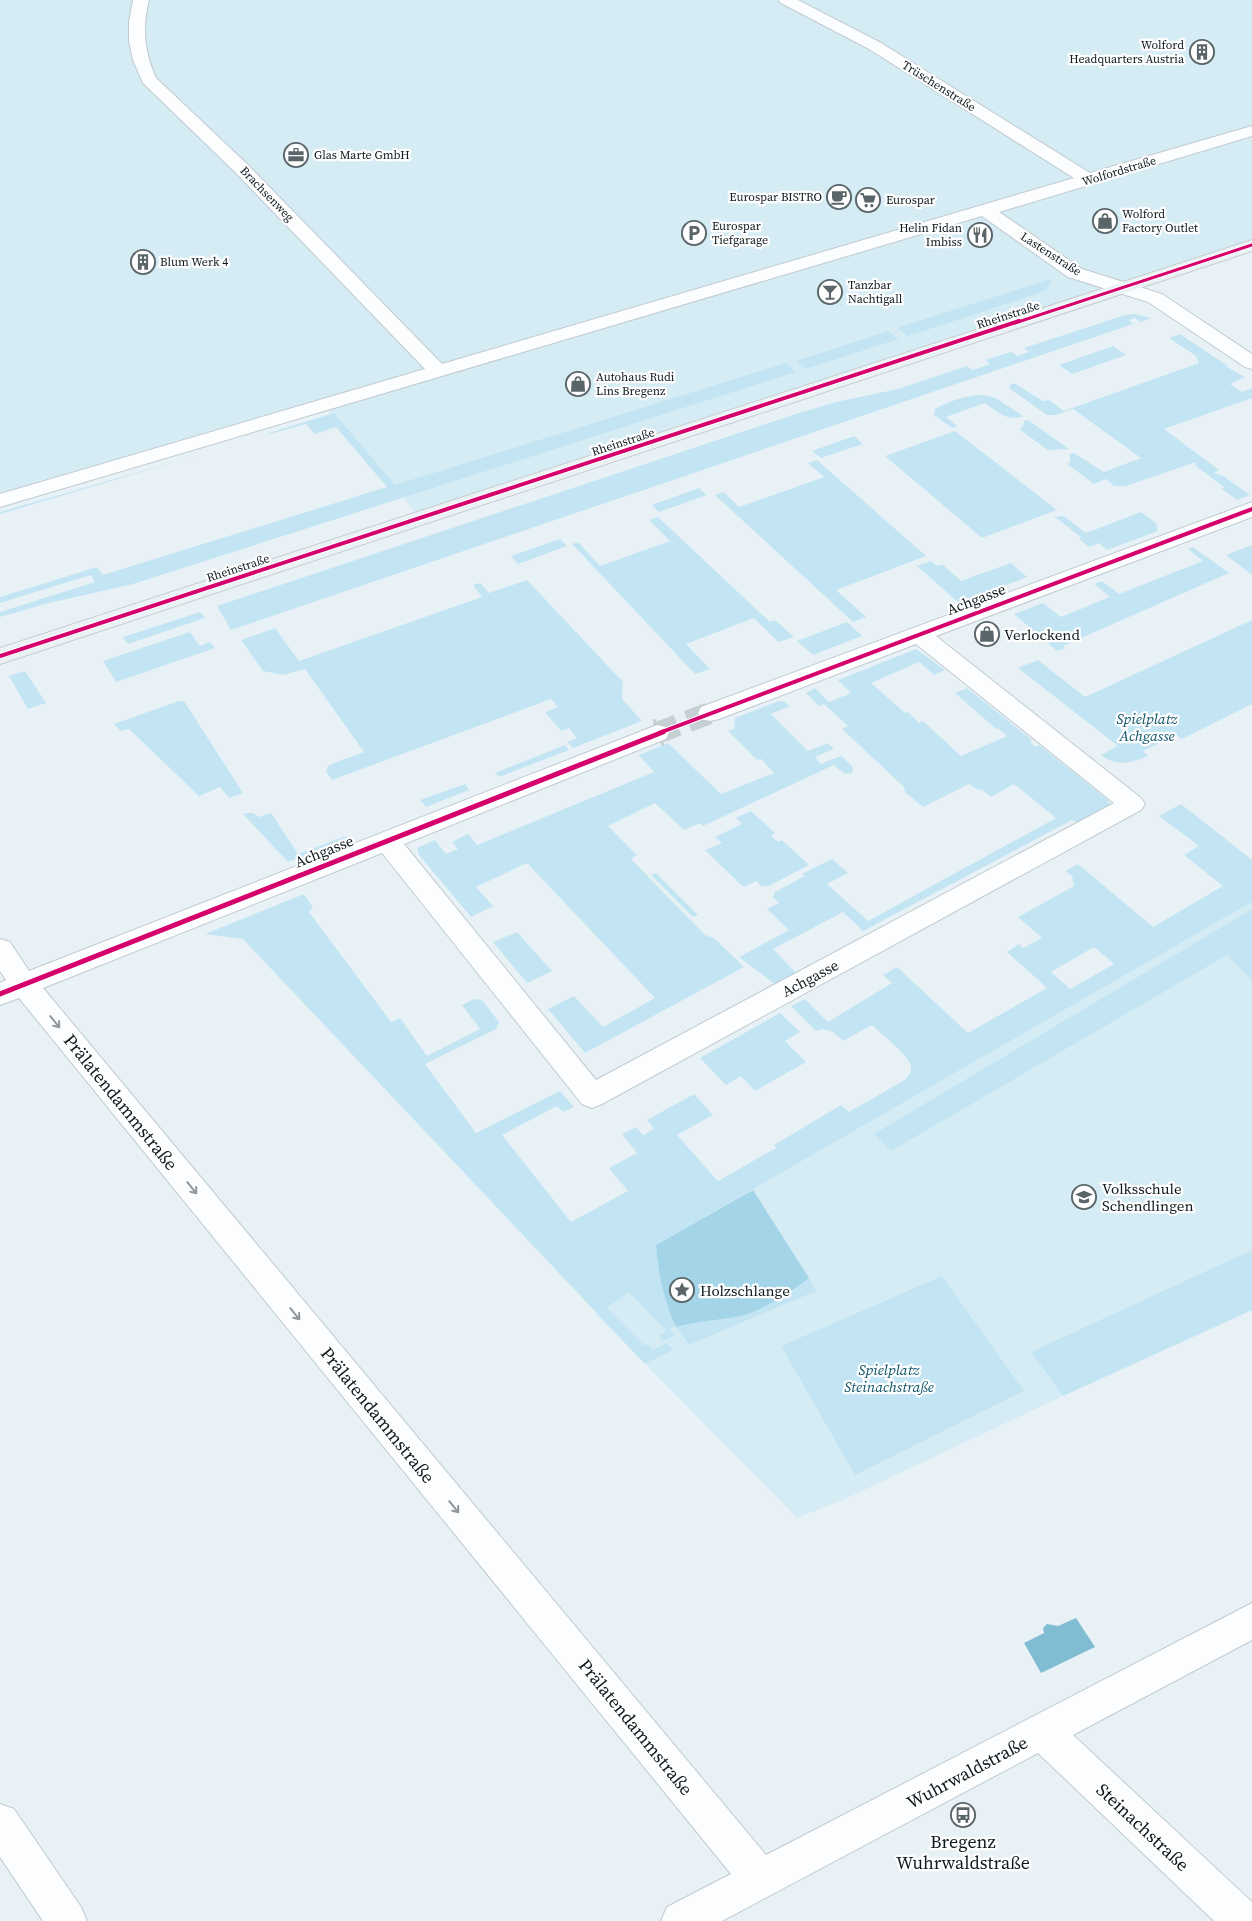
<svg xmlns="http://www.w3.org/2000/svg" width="1252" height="1921" viewBox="0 0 1252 1921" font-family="'Source Serif 4',serif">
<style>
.built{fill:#d6ecf5}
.green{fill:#c3e5f3;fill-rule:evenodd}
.forest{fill:#a3d4e7}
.water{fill:#80bdd3}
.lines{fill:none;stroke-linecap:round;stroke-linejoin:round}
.street-tunnel-far1{stroke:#c7d1d5;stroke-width:22;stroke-dasharray:22 11;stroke-linecap:butt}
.street-tunnel{stroke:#c7d1d5;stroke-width:28;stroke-dasharray:28 14;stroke-linecap:butt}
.street-casing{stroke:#c0cacf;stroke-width:2}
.primary-casing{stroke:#c7cccf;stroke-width:2}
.street{fill:#fcfdfe;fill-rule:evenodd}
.primary{fill:#eaf2f5;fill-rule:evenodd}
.cycleway-far2-casing{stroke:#fefefe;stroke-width:5}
.cycleway-far1-casing{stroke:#fefefe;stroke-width:6}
.cycleway-casing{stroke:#fefefe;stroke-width:8}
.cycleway-far2{stroke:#d6006c;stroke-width:3}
.cycleway-far1{stroke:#d6006c;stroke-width:4}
.cycleway{stroke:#d6006c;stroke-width:5}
.oneway{stroke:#919699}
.labels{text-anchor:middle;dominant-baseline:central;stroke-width:4.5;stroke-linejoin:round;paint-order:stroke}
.far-poi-label{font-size:12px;fill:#0e191d;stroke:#fefefe;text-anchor:start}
.far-street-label{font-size:12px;fill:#0e191d;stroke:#fefefe}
.street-label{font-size:15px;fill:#0e191d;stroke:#fefefe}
.poi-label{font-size:15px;fill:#0e191d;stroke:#fefefe;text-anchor:start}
.park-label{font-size:15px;font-style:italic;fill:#0d5368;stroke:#fefefe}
.near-street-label{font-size:18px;fill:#0e191d;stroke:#fefefe}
.near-poi-label{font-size:18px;fill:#0e191d;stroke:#fefefe}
</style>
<rect width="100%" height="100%" fill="#e8f2f6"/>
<g class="built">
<polygon points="0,0 1252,0 1252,245 421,519 324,406 0,501"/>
<polygon points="1252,902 1252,1310 1063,1396 845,1499 797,1518 596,1314 656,1245"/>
</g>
<g class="green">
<polygon points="1050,279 1051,281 1048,288 1040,293 908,336 897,328"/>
<polygon points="1135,314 1151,318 1141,322 1135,318 1129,320 1133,324 231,630 217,606 796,414 836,402 898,389 967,366 973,370 990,364 985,360 1011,352 1017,356 1029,352 1024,348 1125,315"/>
<polygon points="888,331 899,339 806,369 796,361"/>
<polygon points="1180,334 1228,366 1227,367 1245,377 1230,384 1242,392 1252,388 1252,398 1164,429 1219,470 1214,473 1223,476 1250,495 1237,500 1221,488 1224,487 1196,466 1196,462 1126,486 1114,486 1106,479 1094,484 1067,464 1070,462 1070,454 1074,453 1104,472 1141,458 1073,409 1056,415 1047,415 1009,388 1010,385 1014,383 1043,401 1049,400 1064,411 1199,363 1196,356 1169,338"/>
<polygon points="1113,346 1126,355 1072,374 1059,365"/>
<polygon points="786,363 796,372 133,584 45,604 0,617 0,612 95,582 91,575 0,603 0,597 97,567 103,575 387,487 336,427 315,434 306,424 266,435 269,433 334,413 395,485"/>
<path d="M 983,395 L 996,398 L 1023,416 C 1008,422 997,412 985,403 L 946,417 L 957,426 L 952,428 L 934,415 L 935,409 C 949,401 967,395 983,395 Z"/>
<polygon points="1028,420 1069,449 1048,450 1019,429 1023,427 1024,421"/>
<polygon points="955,431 1057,510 982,538 885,456"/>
<polygon points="854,436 863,444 821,458 812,451"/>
<polygon points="205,453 0,514 0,512"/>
<polygon points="817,460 926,556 836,590 866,617 853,622 715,495 724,492 739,507 824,477 808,463"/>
<polygon points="699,488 707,495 659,512 652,505"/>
<polygon points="1141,512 1156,523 1158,531 1107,550 1099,543 1089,547 1079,539 1081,537 1055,517 1064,516 1086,533"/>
<polygon points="658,517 770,622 775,620 794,637 778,642 754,618 686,644 710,669 695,674 572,544 578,542 600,566 670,541 649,520"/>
<polygon points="560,539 567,546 518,564 511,556"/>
<polygon points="1252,545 1252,575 1226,555"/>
<polygon points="1193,547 1229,573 1063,646 1065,648 1057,651 1014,614 1043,603 1061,617 1110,597 1094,584 1102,581 1119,594 1203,561 1188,549"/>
<polygon points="931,561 937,566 942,564 961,581 1011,563 1027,577 959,603 917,566"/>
<polygon points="527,580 623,682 622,699 642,721 573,748 567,742 577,738 569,728 561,731 545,712 558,707 551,699 332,780 326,771 329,765 364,752 305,669 283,675 263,671 241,640 275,628 299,661 482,597 473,585 480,583 489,593"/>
<polygon points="200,612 205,618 128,644 123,637"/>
<path d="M 1252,620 L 1252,704 L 1182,739 L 1176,735 L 1143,751 L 1148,756 C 1131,763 1117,767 1101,755 L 1118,746 L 1018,668 L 1038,660 L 1085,697 Z"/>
<polygon points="847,622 862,636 813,655 797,641"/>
<polygon points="190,632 200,646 210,642 215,648 116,682 103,661"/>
<polygon points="916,649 945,670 934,675 919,662 871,683 905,713 908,712 919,723 923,721 961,756 1007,736 998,728 996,729 955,693 967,688 1032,740 1030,742 1036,747 1039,745 1108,800 1110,807 1081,826 1072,820 863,931 843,912 773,949 797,974 776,985 739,957 789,930 767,909 779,903 773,897 775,892 805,876 802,874 832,859 848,873 827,884 868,921 1056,818 1014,784 991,797 981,789 978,790 969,784 923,807 905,792 904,787 842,729 848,726 824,704 819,706 806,693 815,688 829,702 851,693 838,680"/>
<polygon points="25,671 46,703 28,709 9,676"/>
<polygon points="179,701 184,701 243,793 229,798 220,787 199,796 129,729 121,731 114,724"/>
<path d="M 779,701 L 785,702 L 790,706 L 771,714 L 808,751 L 828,743 L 834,749 L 815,757 L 821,764 L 841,756 L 852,766 L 853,772 C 845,777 840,770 834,765 L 703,826 L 700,823 L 684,830 L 655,803 L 608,826 L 637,855 L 631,859 L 705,935 L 714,938 L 744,967 L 585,1053 L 548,1009 L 574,996 L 603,1027 L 655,998 L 527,863 L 476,887 L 493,906 L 471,917 L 419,855 L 417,848 L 435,840 L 446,854 L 458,849 L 452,842 L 468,834 L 477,845 L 654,772 L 639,755 L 668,743 L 721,794 L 774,773 L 761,759 L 757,760 L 728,731 L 734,729 L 735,718 Z"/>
<polygon points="565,745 569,750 499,777 495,773"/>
<polygon points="465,784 469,790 426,807 420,800"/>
<path d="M 1181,804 L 1252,860 L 1252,902 L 656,1245 C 658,1274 664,1301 676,1327 L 791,1292 L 809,1278 L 816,1291 L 689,1345 L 676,1327 L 670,1329 L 675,1335 L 663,1341 L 659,1336 L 666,1331 L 629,1292 L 607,1308 L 645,1346 L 648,1344 L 653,1350 L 667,1343 L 673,1350 L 645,1364 L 243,939 L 205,934 L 304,894 L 313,907 L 309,912 L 391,1022 L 400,1018 L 427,1056 L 480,1029 L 462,1005 L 474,999 L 482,1000 L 499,1022 L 496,1029 L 425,1064 L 476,1133 L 560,1091 L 574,1107 L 563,1112 L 557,1106 L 502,1135 L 571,1222 L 628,1191 L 609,1168 L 637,1153 L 622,1134 L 636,1127 L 643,1135 L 654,1129 L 647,1120 L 694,1094 L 713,1115 L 677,1135 L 718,1181 L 776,1148 L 774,1145 L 841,1105 L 849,1112 L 903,1081 C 908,1077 912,1073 911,1067 C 910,1056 881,1034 872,1025 L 843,1041 L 833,1032 L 822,1029 L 816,1031 L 791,1006 L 805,999 L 828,1022 L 892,983 L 883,975 L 897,967 L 968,1033 L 1047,988 L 1007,952 L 1019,944 L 1023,948 L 1042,938 L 1018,917 L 1074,886 L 1072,876 L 1065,871 L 1078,864 L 1153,927 L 1223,886 L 1184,855 L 1199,846 L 1159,816 ZM 1094,947 L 1114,964 L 1070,989 L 1051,972 Z"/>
<polygon points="751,811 775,833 771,836 778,842 782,840 809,865 769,886 761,886 756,881 744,887 738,882 705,850 722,843 715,837 742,824 736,818"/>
<polygon points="247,813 253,813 259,817 271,813 298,854 346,836 348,838 288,862 243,814"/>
<polygon points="656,873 698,915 693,917 651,875"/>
<polygon points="1252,909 1252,981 1227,955 891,1151 874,1134"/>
<polygon points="517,932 552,971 527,983 493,942"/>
<polygon points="780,1013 800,1032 785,1041 806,1062 755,1091 741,1076 726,1085 700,1058"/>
<polygon points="1252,1250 1252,1310 1063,1396 1031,1352"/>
<polygon points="942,1276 1024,1391 855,1475 781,1346"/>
</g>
<path class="forest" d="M 753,1190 L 809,1278 C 793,1291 761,1311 741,1316 C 719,1320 697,1321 676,1327 C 664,1301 658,1274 656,1245 Z"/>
<polygon class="water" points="1076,1618 1095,1647 1041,1673 1024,1643 1044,1633 1043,1628 1047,1624 1058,1626"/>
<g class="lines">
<polyline class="street-tunnel-far1" points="657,733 710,713"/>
<polyline class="street-tunnel" points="657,733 660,732"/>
<defs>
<g id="street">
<path d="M 133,0 L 149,0 C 142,28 144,51 156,78 L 247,164 L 442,364 L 1074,178 L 869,49 L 781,3 L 778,0 L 798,0 L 881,43 L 1090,173 L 1252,126 L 1252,136 L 999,212 L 1082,269 L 1162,294 L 1252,354 L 1252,369 L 1245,367 L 1148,302 L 1068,277 L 982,216 L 0,507 L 0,494 L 425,369 L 235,172 L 143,83 L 133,60 L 129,41 L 129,22 Z"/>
<polygon points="1252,502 1252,517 936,636 1141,798 1145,804 1141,810 602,1104 592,1108 582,1104 382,853 43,988 766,1855 1252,1603 1252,1640 1073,1735 1252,1902 1252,1921 1214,1921 1038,1753 722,1921 661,1921 667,1907 731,1874 19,998 0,1005 0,983 6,980 0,971 0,939 10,942 29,971 657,725 666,727 669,733 666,739 404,844 596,1080 1114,803 916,644 719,719 710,721 701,719 698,713 701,707"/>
<polygon points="0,1804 14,1809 81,1907 87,1921 43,1921 0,1857"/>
</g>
<polygon id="primary" points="1252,240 1252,251 0,664 0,648"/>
</defs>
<use href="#street" class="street-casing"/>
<use href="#primary" class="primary-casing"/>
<use href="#street" class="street"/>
<use href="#primary" class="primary"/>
<defs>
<polyline id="cycleway-far2" points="1015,323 1252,245"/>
<g id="cycleway-far1">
<polyline points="0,656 1019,321"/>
<polyline points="659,733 1252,509"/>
</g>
<polyline id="cycleway" points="0,994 663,732"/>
</defs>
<use href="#cycleway-far2" class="cycleway-far2-casing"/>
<use href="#cycleway-far1" class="cycleway-far1-casing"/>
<use href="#cycleway" class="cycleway-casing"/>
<use href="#cycleway-far2" class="cycleway-far2"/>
<use href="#cycleway-far1" class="cycleway-far1"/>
<use href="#cycleway" class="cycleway"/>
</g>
<defs><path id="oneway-shaft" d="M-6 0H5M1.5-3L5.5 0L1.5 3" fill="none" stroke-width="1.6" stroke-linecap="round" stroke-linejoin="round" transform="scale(1.25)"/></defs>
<g class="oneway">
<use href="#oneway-shaft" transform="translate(55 1022) rotate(51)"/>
<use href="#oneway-shaft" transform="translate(192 1188) rotate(51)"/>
<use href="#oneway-shaft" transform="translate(295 1314) rotate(51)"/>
<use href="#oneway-shaft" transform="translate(454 1507) rotate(51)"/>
</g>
<defs>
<symbol id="building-ring" viewBox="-11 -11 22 22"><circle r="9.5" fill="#fefefe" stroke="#5a6569" stroke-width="1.5"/><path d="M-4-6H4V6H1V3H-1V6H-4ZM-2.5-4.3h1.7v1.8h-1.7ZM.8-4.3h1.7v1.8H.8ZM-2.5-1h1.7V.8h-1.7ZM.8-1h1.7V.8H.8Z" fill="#5a6569"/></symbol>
<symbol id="office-ring" viewBox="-11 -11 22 22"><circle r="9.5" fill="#fefefe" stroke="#5a6569" stroke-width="1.5"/><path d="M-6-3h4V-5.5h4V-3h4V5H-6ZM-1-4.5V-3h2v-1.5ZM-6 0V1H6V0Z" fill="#5a6569"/></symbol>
<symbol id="cafe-ring" viewBox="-11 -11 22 22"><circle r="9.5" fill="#fefefe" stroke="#5a6569" stroke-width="1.5"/><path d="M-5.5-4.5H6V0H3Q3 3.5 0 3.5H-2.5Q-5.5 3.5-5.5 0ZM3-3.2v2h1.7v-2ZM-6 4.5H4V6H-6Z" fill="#5a6569"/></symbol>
<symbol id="supermarket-ring" viewBox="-11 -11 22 22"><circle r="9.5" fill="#fefefe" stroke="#5a6569" stroke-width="1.5"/><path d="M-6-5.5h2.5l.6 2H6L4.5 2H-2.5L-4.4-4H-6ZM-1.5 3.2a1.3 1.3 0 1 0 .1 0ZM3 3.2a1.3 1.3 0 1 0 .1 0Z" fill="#5a6569"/></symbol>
<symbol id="shop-ring" viewBox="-11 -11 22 22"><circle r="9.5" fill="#fefefe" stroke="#5a6569" stroke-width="1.5"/><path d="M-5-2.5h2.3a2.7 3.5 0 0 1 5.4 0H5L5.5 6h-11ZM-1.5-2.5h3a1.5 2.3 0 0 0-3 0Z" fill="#5a6569"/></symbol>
<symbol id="parking-ring" viewBox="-11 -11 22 22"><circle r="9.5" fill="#fefefe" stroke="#5a6569" stroke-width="1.5"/><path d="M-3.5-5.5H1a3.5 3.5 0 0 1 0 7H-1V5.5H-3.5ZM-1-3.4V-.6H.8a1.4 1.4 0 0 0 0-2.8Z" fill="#5a6569"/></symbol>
<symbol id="restaurant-ring" viewBox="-11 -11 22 22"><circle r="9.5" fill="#fefefe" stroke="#5a6569" stroke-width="1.5"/><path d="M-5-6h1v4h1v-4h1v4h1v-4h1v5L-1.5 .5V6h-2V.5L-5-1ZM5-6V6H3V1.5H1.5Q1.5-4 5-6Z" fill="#5a6569"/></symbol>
<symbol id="bar-ring" viewBox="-11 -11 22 22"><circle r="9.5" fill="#fefefe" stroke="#5a6569" stroke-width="1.5"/><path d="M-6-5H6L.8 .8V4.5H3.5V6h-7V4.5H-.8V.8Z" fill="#5a6569"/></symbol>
<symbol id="school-ring" viewBox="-11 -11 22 22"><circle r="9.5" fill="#fefefe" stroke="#5a6569" stroke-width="1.5"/><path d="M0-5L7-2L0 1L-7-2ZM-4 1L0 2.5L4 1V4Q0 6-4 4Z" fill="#5a6569"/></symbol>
<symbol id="sight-ring" viewBox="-11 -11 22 22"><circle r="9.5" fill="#fefefe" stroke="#5a6569" stroke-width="1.5"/><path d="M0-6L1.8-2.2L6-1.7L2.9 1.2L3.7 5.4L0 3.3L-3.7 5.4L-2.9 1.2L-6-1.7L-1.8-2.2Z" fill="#5a6569"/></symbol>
<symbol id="bus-ring" viewBox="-11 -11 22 22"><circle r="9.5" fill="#fefefe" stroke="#5a6569" stroke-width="1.5"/><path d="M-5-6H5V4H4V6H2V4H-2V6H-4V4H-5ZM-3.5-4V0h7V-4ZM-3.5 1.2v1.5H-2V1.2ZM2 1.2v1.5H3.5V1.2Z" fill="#5a6569"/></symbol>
</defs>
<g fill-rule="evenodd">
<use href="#building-ring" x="1188" y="38" width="28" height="28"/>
<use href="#office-ring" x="282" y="141" width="28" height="28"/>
<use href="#cafe-ring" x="825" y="183" width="28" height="28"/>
<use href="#supermarket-ring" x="854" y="186" width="28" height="28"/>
<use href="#shop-ring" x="1091" y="207" width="28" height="28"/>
<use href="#parking-ring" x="680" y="219" width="28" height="28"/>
<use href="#restaurant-ring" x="966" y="221" width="28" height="28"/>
<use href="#building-ring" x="129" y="248" width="28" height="28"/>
<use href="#bar-ring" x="816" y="278" width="28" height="28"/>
<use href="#shop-ring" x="564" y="370" width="28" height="28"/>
<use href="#shop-ring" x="973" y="620" width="28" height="28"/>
<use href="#school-ring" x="1070" y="1183" width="28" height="28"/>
<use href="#sight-ring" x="668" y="1276" width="28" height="28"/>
<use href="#bus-ring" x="949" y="1801" width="28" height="28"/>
</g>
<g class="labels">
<g class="far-poi-label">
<text x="1184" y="45" text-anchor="end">Wolford<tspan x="1184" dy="14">Headquarters Austria</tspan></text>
<text x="314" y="155">Glas Marte GmbH</text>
<text x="822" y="197" text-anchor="end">Eurospar BISTRO</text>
<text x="886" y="200">Eurospar</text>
<text x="1122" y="214">Wolford<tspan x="1122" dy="14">Factory Outlet</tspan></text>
<text x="712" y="226">Eurospar<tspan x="712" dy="14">Tiefgarage</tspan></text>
<text x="962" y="228" text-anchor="end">Helin Fidan<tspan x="962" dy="14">Imbiss</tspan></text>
<text x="160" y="262">Blum Werk 4</text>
<text x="848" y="285">Tanzbar<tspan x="848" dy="14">Nachtigall</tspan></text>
<text x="596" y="377">Autohaus Rudi<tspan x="596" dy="14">Lins Bregenz</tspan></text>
</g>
<g class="far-street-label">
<text transform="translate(939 86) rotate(32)">Trüschenstraße</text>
<text transform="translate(1119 171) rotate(-17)">Wolfordstraße</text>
<text transform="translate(267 194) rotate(46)">Brachsenweg</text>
<text transform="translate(1051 254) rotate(33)">Lastenstraße</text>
<text transform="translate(1008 315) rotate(-18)">Rheinstraße</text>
<text transform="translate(623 442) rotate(-18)">Rheinstraße</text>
<text transform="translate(238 568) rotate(-18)">Rheinstraße</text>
</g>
<g class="street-label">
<text transform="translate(976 599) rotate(-21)">Achgasse</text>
<text transform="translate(324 851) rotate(-22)">Achgasse</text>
<text transform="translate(810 978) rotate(-28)">Achgasse</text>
</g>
<g class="poi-label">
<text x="1004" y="634">Verlockend</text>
<text x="1102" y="1188">Volksschule<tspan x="1102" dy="17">Schendlingen</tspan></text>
<text x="700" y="1290">Holzschlange</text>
</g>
<g class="park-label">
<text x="1147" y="718">Spielplatz<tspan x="1147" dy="17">Achgasse</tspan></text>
<text x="889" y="1369">Spielplatz<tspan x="889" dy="17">Steinachstraße</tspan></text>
</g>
<g class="near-street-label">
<text transform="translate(121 1102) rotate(51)">Prälatendammstraße</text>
<text transform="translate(378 1415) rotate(51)">Prälatendammstraße</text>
<text transform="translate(636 1727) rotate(51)">Prälatendammstraße</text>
<text transform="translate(967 1772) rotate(-28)">Wuhrwaldstraße</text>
<text transform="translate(1143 1827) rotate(43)">Steinachstraße</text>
</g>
<g class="near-poi-label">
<text x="963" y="1841">Bregenz<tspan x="963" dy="21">Wuhrwaldstraße</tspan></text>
</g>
</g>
</svg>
